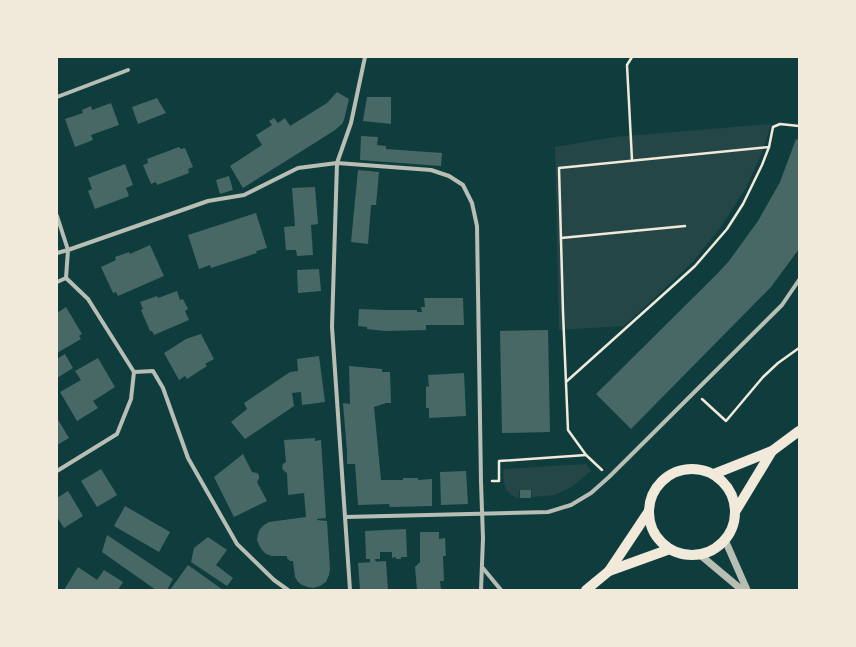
<svg xmlns="http://www.w3.org/2000/svg" width="856" height="647" viewBox="0 0 856 647" font-family="'Space Grotesk',sans-serif">
<style>
.green{fill:#244646}
.building{fill:#486865}
.lines{fill:none;stroke-linecap:round;stroke-linejoin:round}
.path{stroke:#f1e9da;stroke-width:2.5}
.minor{stroke:#b8beb3;stroke-width:4}
.tertiary{stroke:#b8beb3;stroke-width:7}
.primary{stroke:#f1e9da;stroke-width:10}
</style>
<rect width="100%" height="100%" fill="#0f3d3e"/>
<g class="green">
<polygon points="771,124 762,153 746,188 720,228 692,263 624,326 559,330 555,147 615,137"/>
<path d="M 586,464 L 591,471 L 573,486 L 555,495 L 532,497 L 531,490 L 519,490 L 519,498 C 504,495 504,483 503,470 L 505,469 Z"/>
</g>
<g class="building">
<polygon points="337,92 349,99 344,120 342,124 335,130 313,144 243,188 230,166 262,145 256,135 272,125 269,121 274,118 278,123 285,118 290,126 327,103"/>
<polygon points="367,97 391,97 391,124 363,121"/>
<polygon points="157,98 166,113 138,124 132,107"/>
<polygon points="111,103 119,125 91,135 93,140 75,147 65,119 83,113 82,110 91,106 92,110"/>
<polygon points="361,136 378,137 377,145 386,146 386,149 442,153 441,166 360,160"/>
<polygon points="796,139 799,140 799,249 771,287 631,429 596,394 717,274 729,261 758,221 780,182"/>
<polygon points="179,147 181,149 185,148 193,167 188,169 189,173 157,185 156,182 151,184 143,165 148,163 147,159"/>
<polygon points="125,164 133,185 126,188 129,196 95,209 88,191 92,189 88,178"/>
<polygon points="358,170 379,172 376,205 371,205 368,244 351,242"/>
<polygon points="229,176 233,190 220,194 216,180"/>
<polygon points="315,187 318,224 311,225 313,255 297,256 296,250 286,250 284,227 295,226 292,188"/>
<polygon points="256,213 267,248 256,251 257,253 211,268 210,265 199,269 188,235"/>
<polygon points="150,245 164,276 118,296 116,292 113,293 101,267 116,260 115,257 129,252 130,254"/>
<polygon points="319,269 321,291 298,293 297,270"/>
<polygon points="177,291 180,300 183,299 188,309 185,311 189,320 154,335 152,331 150,331 141,310 143,309 140,302 157,296 158,298"/>
<polygon points="424,298 463,298 464,325 426,325 426,330 385,331 367,329 367,327 358,326 359,309 385,310 417,310 417,312 422,312 421,307 425,307"/>
<polygon points="66,307 82,334 79,336 81,339 57,353 57,313"/>
<polygon points="548,330 550,432 502,433 500,331"/>
<polygon points="201,334 214,359 205,364 207,366 187,379 185,376 179,380 164,353 186,339"/>
<polygon points="65,354 73,368 57,378 57,359"/>
<polygon points="319,356 325,402 302,405 301,392 292,393 294,406 245,439 231,422 247,409 244,403 290,372 298,371 297,359"/>
<polygon points="98,358 115,387 93,401 98,408 77,421 60,392 81,380 75,371"/>
<polygon points="349,366 382,369 382,372 390,372 391,403 386,403 374,407 381,480 403,480 403,478 418,478 418,480 432,479 432,506 390,507 389,504 358,505 355,464 347,464 347,451 343,403 350,404"/>
<polygon points="464,373 466,416 429,418 429,408 426,408 426,386 429,387 428,375"/>
<polygon points="57,418 69,438 57,445"/>
<polygon points="315,438 315,441 321,440 326,518 317,519 317,520 327,521 330,569 329,575 326,582 320,586 313,588 308,587 302,585 298,582 295,577 293,561 290,561 287,558 287,556 272,556 266,554 262,550 259,545 257,540 258,534 260,529 264,525 269,522 306,517 304,493 288,495 287,473 284,471 282,468 283,464 286,462 284,440"/>
<polygon points="243,454 252,472 257,473 259,475 259,478 257,482 267,501 234,517 214,477"/>
<polygon points="101,469 117,495 97,507 81,481"/>
<polygon points="466,471 468,504 441,505 440,472"/>
<rect x="520" y="490" width="11" height="8"/>
<polygon points="68,491 83,516 64,528 57,517 57,498"/>
<polygon points="125,506 170,532 159,552 114,526"/>
<polygon points="406,529 407,557 401,557 401,559 396,559 396,557 392,558 392,552 380,552 380,559 375,559 376,562 370,562 370,559 366,559 365,531"/>
<polygon points="420,532 439,532 439,539 445,538 446,556 443,556 444,581 440,581 441,590 417,590 415,567 420,562"/>
<polygon points="107,535 173,579 167,590 156,590 102,552"/>
<polygon points="208,537 227,550 216,565 233,578 227,586 191,562 194,548"/>
<polygon points="386,561 388,590 360,590 358,563"/>
<polygon points="188,565 223,590 170,590"/>
<polygon points="78,567 97,580 104,570 123,582 118,590 64,590"/>
</g>
<g class="lines">
<g class="path">
<polyline points="632,57 627,65 632,160"/>
<polyline points="561,238 685,226"/>
<polyline points="567,381 695,266 727,229 743,204 762,165 769,147"/>
<polyline points="702,399 726,421 763,377 778,363 799,348"/>
<polyline points="602,470 586,455 568,430 563,312 559,168 769,147 773,127 780,124 799,126"/>
<polyline points="492,481 499,481 499,461 586,455"/>
</g>
<g class="minor">
<polyline points="57,97 128,70"/>
<polyline points="57,216 68,250 57,253"/>
<polyline points="66,278 68,250 208,201 244,195 298,168 337,163 431,170 449,176 463,185 472,203 477,226 481,482 483,538 481,590"/>
<polyline points="57,282 66,278 88,299 134,372 153,371 163,388 188,458 237,544 274,580 288,590"/>
<polyline points="57,471 117,434 131,399 134,372"/>
<polyline points="345,517 548,512 571,505 591,493 609,477 782,305 799,280"/>
<polyline points="482,567 501,590"/>
<polyline points="350,590 345,517 332,327 337,163 351,123 365,57"/>
</g>
<g class="tertiary">
<polyline points="725,540 747,590"/>
<polyline points="699,554 742,590"/>
</g>
<g class="primary">
<circle cx="692" cy="512" r="43"/>
<polyline points="714,474 772,451 799,431"/>
<polyline points="735,512 772,451"/>
<polyline points="609,571 670,549"/>
<polyline points="586,590 609,571 649,511"/>
</g>
</g>
<rect width="856" height="647" fill="none" stroke="#f1e9da" stroke-width="116"/>
</svg>
